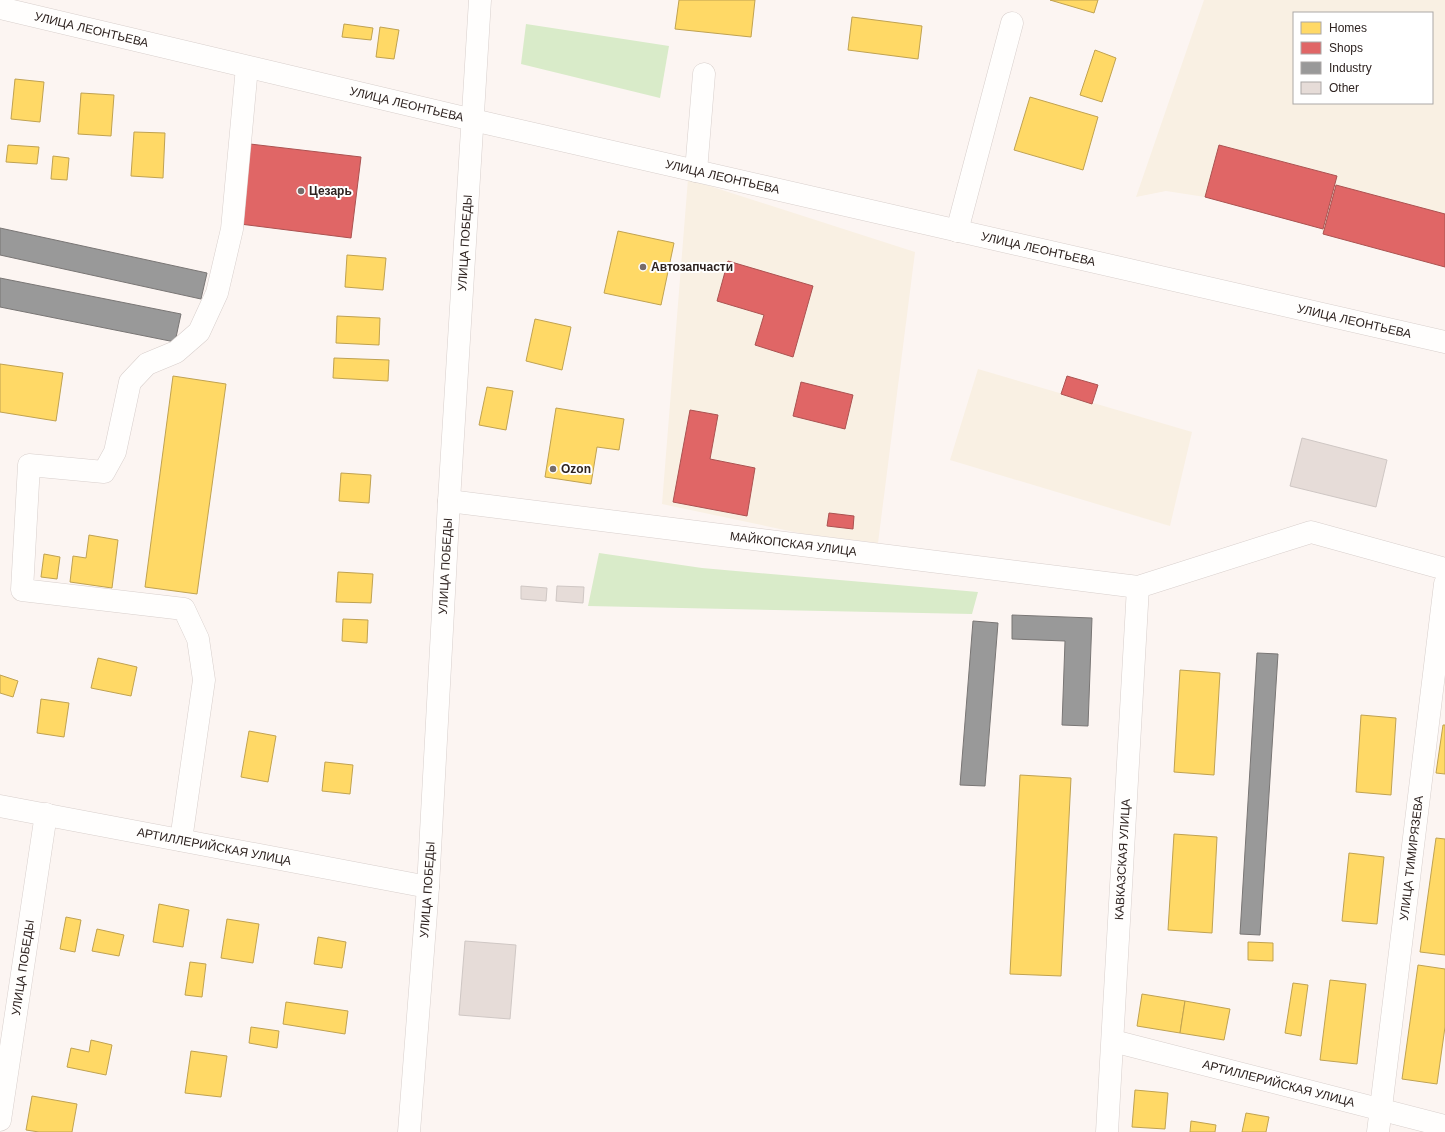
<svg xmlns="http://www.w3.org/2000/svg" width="1445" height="1132" viewBox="0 0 1445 1132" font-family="Arial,sans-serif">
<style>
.commercial{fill:#f9f0e3;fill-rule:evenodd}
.green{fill:#d9ebc9}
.homes{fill:#ffd966;stroke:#c0a251}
.shops{fill:#e06666;stroke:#ab5251}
.industry{fill:#999;stroke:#797675}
.building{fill:#e6dcd8;stroke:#cfc7c4}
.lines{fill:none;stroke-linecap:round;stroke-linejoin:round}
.minor-casing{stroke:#d8cfcc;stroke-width:23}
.minor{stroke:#fffefd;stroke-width:22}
.poi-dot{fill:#766c6a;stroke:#fff;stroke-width:1.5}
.labels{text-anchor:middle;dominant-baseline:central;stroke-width:4;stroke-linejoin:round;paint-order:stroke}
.street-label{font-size:12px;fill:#2e2320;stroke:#fff}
.poi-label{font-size:12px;font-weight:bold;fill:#2e2320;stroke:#fff;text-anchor:start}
</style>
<rect width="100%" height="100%" fill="#fcf5f2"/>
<g class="commercial">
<path d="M 1204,0 L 1445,0 L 1445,267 L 1323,234 L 1322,229 L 1205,197 L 1166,191 L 1136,197 ZM 1294,13 L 1432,13 L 1432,103 L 1294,103 Z"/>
<polygon points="688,179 915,252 878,543 804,534 662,504"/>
<polygon points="978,369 1192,432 1170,526 950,460"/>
</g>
<g class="green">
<polygon points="526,24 669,46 660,98 521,64"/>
<polygon points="599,553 702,568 978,592 972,614 588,606"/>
</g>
<g class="homes">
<polygon points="679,0 755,0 751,37 675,29"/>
<polygon points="1050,0 1098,0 1094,13"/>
<polygon points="852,17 922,26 918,59 848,50"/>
<polygon points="344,24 373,28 371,40 342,37"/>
<polygon points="380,27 399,30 394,59 376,57"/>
<polygon points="1095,50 1116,58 1102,102 1080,95"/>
<polygon points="15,79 44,82 40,122 11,119"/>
<polygon points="81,93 114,95 111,136 78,134"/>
<polygon points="1030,97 1098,117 1083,170 1014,150"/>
<polygon points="134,132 165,133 163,178 131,176"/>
<polygon points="8,145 39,147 37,164 6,162"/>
<polygon points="53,156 69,158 67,180 51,179"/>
<polygon points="618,231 674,243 661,305 604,293"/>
<polygon points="347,255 386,258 383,290 345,287"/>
<polygon points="337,316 380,318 379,345 336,343"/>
<polygon points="535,319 571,327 562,370 526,361"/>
<polygon points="334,358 389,360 388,381 333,378"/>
<polygon points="0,364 63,373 56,421 0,412"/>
<polygon points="173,376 226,384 197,594 145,587"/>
<polygon points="487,387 513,391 506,430 479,425"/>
<polygon points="556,408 624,419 619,450 597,447 591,484 545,477"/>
<polygon points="341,473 371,475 369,503 339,501"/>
<polygon points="89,535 118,540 112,588 70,582 73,556 86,558"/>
<polygon points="44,554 60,557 57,579 41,577"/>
<polygon points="338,572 373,574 371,603 336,602"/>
<polygon points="343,619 368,620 367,643 342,641"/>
<polygon points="98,658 137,667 131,696 91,688"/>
<polygon points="1180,670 1220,673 1214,775 1174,772"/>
<polygon points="0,675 18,681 13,697 0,693"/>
<polygon points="41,699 69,703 64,737 37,733"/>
<polygon points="1361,715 1396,718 1391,795 1356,792"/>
<polygon points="1443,725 1445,725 1445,774 1436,773"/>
<polygon points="249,731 276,736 268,782 241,777"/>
<polygon points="325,762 353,765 350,794 322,791"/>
<polygon points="1020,775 1071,778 1061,976 1010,974"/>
<polygon points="1174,834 1217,837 1212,933 1168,930"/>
<polygon points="1436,838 1445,839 1445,955 1420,952"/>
<polygon points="1349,853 1384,857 1377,924 1342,921"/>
<polygon points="159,904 189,910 183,947 153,942"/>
<polygon points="66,917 81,920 75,952 60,949"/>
<polygon points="227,919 259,924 253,963 221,958"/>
<polygon points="97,929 124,935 119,956 92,951"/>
<polygon points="318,937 346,942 342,968 314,964"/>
<polygon points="1248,942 1273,943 1273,961 1248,960"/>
<polygon points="190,962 206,964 202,997 185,995"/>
<polygon points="1418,965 1445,969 1445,1027 1437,1084 1402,1079"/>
<polygon points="1330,980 1366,984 1357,1064 1320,1060"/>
<polygon points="1293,983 1308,985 1301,1036 1285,1033"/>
<polygon points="1142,994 1185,1001 1180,1033 1137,1026"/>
<polygon points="1185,1001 1230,1009 1224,1040 1180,1033"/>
<polygon points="286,1002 348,1011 345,1034 283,1024"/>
<polygon points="251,1027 279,1031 277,1048 249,1043"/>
<polygon points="91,1040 112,1045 106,1075 67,1067 71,1048 89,1052"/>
<polygon points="191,1051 227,1056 221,1097 185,1093"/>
<polygon points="1135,1090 1168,1093 1165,1129 1132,1127"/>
<polygon points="32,1096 77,1104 72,1132 39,1132 26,1130"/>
<polygon points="1246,1113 1269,1117 1266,1132 1242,1132"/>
<polygon points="1191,1121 1216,1125 1215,1132 1190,1132"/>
</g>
<g class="shops">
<polygon points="250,144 361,157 351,238 240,224"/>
<polygon points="1219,145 1337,176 1323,229 1205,197"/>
<polygon points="1336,185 1445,214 1445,267 1323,234"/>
<polygon points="728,261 813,286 793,357 755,345 764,315 717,301"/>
<polygon points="1067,376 1098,385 1092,404 1061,394"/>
<polygon points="801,382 853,395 845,429 793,416"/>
<polygon points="690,410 718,415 710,459 755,468 747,516 673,502"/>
<polygon points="829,513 854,516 853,529 827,526"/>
</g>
<g class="industry">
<polygon points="0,228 207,273 201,299 0,255"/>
<polygon points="0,278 181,314 175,342 0,307"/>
<polygon points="1012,615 1092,618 1088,726 1062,725 1065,641 1012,639"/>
<polygon points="973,621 998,623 985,786 960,785"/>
<polygon points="1257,653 1278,654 1260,935 1240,934"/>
</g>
<g class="building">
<polygon points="1302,438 1387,460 1376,507 1290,486"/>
<polygon points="521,586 547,588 546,601 521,599"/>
<polygon points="557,586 584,587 583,603 556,601"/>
<polygon points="465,941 516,945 510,1019 459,1015"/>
</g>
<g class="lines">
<defs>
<g id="minor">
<path id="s1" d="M 0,8 L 473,120 L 1445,342"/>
<polyline points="696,171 704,74"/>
<polyline points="957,231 1012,23"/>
<path id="s2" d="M 449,501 L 1138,587 L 1311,532 L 1445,569"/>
<path id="s3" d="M 0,806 L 428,887"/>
<polyline points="181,840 204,680 198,639 184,609 22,590 29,465 104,472 115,452 130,382 147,364 176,352 199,332 217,293 232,229 247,67"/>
<path id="s4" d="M 1113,1041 L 1445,1126"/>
<path id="s5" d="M 0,1120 L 46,814"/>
<path id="s6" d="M 409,1132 L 428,887 L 449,501 L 480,0"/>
<path id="s7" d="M 1107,1132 L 1138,587"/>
<path id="s8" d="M 1378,1132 L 1445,584"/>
</g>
</defs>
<use href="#minor" class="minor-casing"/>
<use href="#minor" class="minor"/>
</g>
<g class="poi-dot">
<circle cx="301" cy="191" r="4"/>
<circle cx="643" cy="267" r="4"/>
<circle cx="553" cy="469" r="4"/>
</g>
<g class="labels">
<g class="street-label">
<text stroke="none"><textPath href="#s1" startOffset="94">УЛИЦА ЛЕОНТЬЕВА</textPath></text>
<text stroke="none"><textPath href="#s1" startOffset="418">УЛИЦА ЛЕОНТЬЕВА</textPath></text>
<text stroke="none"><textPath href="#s1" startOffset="742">УЛИЦА ЛЕОНТЬЕВА</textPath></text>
<text stroke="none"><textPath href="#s6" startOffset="891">УЛИЦА ПОБЕДЫ</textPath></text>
<text stroke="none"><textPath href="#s1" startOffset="1066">УЛИЦА ЛЕОНТЬЕВА</textPath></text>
<text stroke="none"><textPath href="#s1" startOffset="1390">УЛИЦА ЛЕОНТЬЕВА</textPath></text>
<text stroke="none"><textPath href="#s2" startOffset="347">МАЙКОПСКАЯ УЛИЦА</textPath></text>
<text stroke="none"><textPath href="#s6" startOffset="567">УЛИЦА ПОБЕДЫ</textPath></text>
<text stroke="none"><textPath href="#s3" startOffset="218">АРТИЛЛЕРИЙСКАЯ УЛИЦА</textPath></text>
<text stroke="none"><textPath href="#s8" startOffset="276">УЛИЦА ТИМИРЯЗЕВА</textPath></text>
<text stroke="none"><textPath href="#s7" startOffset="273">КАВКАЗСКАЯ УЛИЦА</textPath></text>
<text stroke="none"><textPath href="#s6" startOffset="243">УЛИЦА ПОБЕДЫ</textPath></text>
<text stroke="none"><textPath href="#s5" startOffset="154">УЛИЦА ПОБЕДЫ</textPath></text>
<text stroke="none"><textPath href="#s4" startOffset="171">АРТИЛЛЕРИЙСКАЯ УЛИЦА</textPath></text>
</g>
<g class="poi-label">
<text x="309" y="191">Цезарь</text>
<text x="651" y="267">Автозапчасти</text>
<text x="561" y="469">Ozon</text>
</g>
</g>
<rect x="1293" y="12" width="140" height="92" fill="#ffffff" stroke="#aba7a6"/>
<rect x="1301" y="22" width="20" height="12" fill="#ffd966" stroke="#aba7a6"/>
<text x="1329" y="32" font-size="12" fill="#2e2320">Homes</text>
<rect x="1301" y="42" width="20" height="12" fill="#e06666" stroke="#aba7a6"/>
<text x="1329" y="52" font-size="12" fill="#2e2320">Shops</text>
<rect x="1301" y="62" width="20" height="12" fill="#999999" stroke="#aba7a6"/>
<text x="1329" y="72" font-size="12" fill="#2e2320">Industry</text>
<rect x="1301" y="82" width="20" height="12" fill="#e6dcd8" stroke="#aba7a6"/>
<text x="1329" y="92" font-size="12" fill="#2e2320">Other</text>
</svg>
